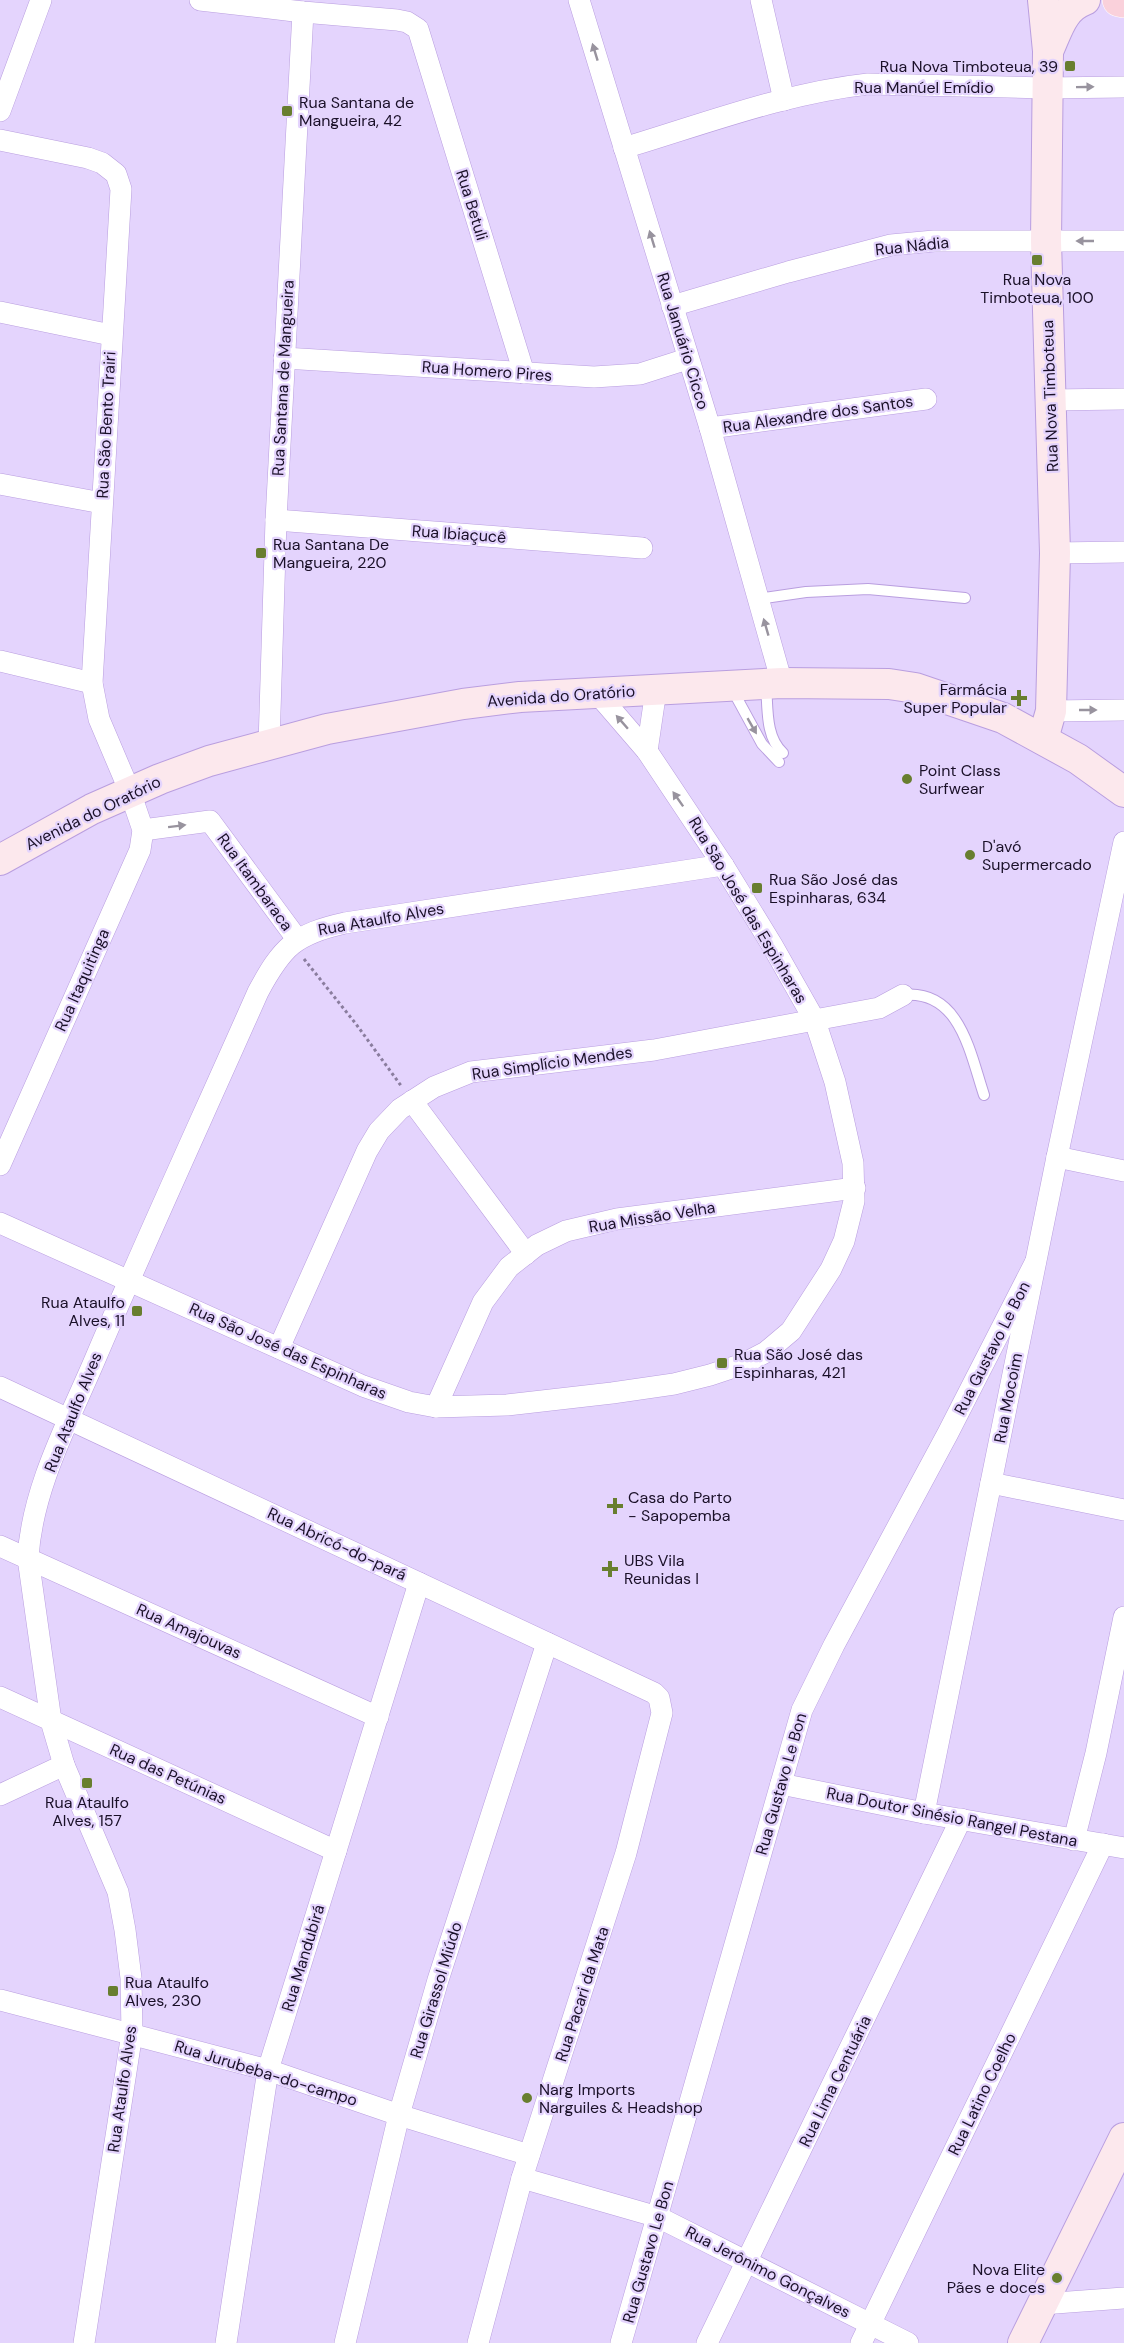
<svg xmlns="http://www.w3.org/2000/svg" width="1124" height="2343" viewBox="0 0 1124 2343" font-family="'DM Sans',sans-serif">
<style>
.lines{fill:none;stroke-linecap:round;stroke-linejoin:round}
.lane-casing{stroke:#b99edf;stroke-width:12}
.street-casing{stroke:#b99edf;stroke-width:22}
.secondary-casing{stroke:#b99edf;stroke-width:32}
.primary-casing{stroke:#fff;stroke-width:34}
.path{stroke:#8a7d9e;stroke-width:3;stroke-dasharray:3 3;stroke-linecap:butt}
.lane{stroke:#fff;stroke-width:10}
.street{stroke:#fff;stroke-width:21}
.secondary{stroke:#fce8ed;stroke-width:30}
.primary{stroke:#fad1db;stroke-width:33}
.oneway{fill:#98939e}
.poi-dot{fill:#687e2f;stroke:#e4d4fd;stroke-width:2}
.labels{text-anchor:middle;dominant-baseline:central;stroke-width:4.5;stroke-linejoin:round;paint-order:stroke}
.poi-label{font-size:16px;fill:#1a1028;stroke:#e4d4fd;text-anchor:start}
.street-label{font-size:16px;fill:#1a1028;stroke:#e4d4fd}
</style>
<rect width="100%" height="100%" fill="#e4d4fd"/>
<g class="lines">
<defs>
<g id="lane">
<polyline points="758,599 806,592 868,589 965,598"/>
<path d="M 766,685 C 768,707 765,737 783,753"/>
<polyline points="732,689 762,744 779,762"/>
<path d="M 903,995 C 960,989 970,1053 984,1095"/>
</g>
<g id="street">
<polyline points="200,0 303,12 397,20 407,22 418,29 524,373"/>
<polyline points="579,0 710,428 782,683"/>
<polyline points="761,0 784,100"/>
<polyline points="0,111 41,0"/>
<polyline points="0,140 88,158 102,163 116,174 121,189 92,683 99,719 130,792 143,830 140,850 0,1165"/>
<path d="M 624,148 C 704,124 785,93 868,84 L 1046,88 L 1124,87"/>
<polyline points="672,306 788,272 891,245 934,241 1124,241"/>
<polyline points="0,312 111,335"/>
<polyline points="284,358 594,377 640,374 687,359"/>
<polyline points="1050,400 1124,399"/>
<polyline points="710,428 926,399"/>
<polyline points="0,484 102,503"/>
<polyline points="276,520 642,548"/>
<polyline points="1055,553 1124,552"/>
<polyline points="0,661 92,683"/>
<polyline points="1051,711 1124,710"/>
<polyline points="269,744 276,520 303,12"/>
<polyline points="647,751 656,690"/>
<polyline points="143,830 210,821 297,939"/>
<polyline points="412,1101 526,1254"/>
<polyline points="1057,1157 1124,1171"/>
<polyline points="0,1223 363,1386 409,1402 436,1407 507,1405 612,1393 674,1384 710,1375 743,1364 766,1352 791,1331 831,1269 844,1241 854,1201 853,1163 835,1082 815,1021 772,945 723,865 647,751 597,693"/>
<polyline points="279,1348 367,1151 379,1131 400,1109 434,1087 471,1072 654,1050 879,1008 903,995"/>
<polyline points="0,1387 654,1693 659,1698 662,1713 626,1853 522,2178 478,2343"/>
<polyline points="436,1407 483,1302 509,1267 537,1245 566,1231 617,1219 855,1188"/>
<polyline points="991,1483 1124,1510"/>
<polyline points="0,1546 378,1717"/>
<polyline points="0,1697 336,1851"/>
<polyline points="781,1784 924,1813 1124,1848"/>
<polyline points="0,1795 64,1765"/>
<polyline points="924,1813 1057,1157 1124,842"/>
<polyline points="1074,1840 1096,1753 1124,1617"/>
<polyline points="0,2000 268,2070 399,2115 529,2155"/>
<polyline points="522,2178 658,2217 908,2343"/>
<polyline points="1042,2304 1124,2298"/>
<path d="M 84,2343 L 132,2033 L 131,1978 L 125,1930 L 118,1892 L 64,1765 L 51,1721 L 28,1558 C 32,1488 69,1421 96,1357 C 148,1235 204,1114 258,992 C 282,947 295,934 345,923 L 723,865"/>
<polyline points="226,2343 268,2070 419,1583"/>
<polyline points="345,2343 399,2115 438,1980 547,1643"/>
<polyline points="621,2343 802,1710 834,1645 948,1433 1035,1263"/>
<polyline points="707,2343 961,1819"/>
<polyline points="861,2343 1103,1844"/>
</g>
<g id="secondary">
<path d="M 1049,49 C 1058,29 1063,8 1085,0"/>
<polyline points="1043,739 1051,711 1055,553 1046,241 1048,51 1043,0"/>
<polyline points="0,860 92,809 160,779 209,761 327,729 463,704 520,697 782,683 889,684 915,688 1003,718 1078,759 1124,792"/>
<polyline points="1023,2343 1124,2138"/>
</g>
<polyline id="primary" points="1119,0 1124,1"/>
</defs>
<use href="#lane" class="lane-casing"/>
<use href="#street" class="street-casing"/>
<use href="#secondary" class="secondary-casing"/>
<use href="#primary" class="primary-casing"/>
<polyline class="path" points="304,959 356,1024 402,1087"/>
<use href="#lane" class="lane"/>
<use href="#street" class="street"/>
<use href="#secondary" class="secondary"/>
<use href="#primary" class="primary"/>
</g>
<defs><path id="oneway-solid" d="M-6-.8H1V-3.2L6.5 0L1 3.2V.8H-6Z" transform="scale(1.5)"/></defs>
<g class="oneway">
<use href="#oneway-solid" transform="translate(595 52) rotate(-107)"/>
<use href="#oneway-solid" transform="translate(1085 87) rotate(-1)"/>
<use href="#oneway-solid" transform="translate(652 239) rotate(-107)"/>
<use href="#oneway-solid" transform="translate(1085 241) rotate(180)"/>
<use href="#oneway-solid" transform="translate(766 627) rotate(-106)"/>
<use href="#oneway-solid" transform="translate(1088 710)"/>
<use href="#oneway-solid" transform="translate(622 722) rotate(-131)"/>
<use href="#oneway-solid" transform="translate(752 726) rotate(60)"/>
<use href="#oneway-solid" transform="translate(678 799) rotate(-125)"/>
<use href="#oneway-solid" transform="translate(177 826) rotate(-7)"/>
</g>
<g class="poi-dot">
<rect x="1064" y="60" width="12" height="12" rx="3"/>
<rect x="281" y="105" width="12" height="12" rx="3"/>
<rect x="1031" y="254" width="12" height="12" rx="3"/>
<rect x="255" y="547" width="12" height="12" rx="3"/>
<path d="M1016 689h6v6h6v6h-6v6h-6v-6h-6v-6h6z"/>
<circle cx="907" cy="779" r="6"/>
<circle cx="970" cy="855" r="6"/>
<rect x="751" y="882" width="12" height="12" rx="3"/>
<rect x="131" y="1305" width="12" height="12" rx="3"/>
<rect x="716" y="1357" width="12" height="12" rx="3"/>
<path d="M612 1497h6v6h6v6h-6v6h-6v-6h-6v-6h6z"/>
<path d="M607 1560h6v6h6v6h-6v6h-6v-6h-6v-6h6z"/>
<rect x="81" y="1777" width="12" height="12" rx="3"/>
<rect x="107" y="1985" width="12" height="12" rx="3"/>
<circle cx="527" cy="2098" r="6"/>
<circle cx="1057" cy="2278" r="6"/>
</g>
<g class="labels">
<g class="poi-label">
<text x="1058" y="66" text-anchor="end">Rua Nova Timboteua, 39</text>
<text x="299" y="102">Rua Santana de<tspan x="299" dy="18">Mangueira, 42</tspan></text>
<text x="1037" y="279" text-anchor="middle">Rua Nova<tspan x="1037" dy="18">Timboteua, 100</tspan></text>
<text x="273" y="544">Rua Santana De<tspan x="273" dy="18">Mangueira, 220</tspan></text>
<text x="1007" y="689" text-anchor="end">Farmácia<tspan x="1007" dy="18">Super Popular</tspan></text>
<text x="919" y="770">Point Class<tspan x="919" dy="18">Surfwear</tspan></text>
<text x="982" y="846">D'avó<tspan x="982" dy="18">Supermercado</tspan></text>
<text x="769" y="879">Rua São José das<tspan x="769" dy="18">Espinharas, 634</tspan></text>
<text x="125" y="1302" text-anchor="end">Rua Ataulfo<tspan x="125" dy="18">Alves, 11</tspan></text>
<text x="734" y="1354">Rua São José das<tspan x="734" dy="18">Espinharas, 421</tspan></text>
<text x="628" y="1497">Casa do Parto<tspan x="628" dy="18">- Sapopemba</tspan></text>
<text x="624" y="1560">UBS Vila<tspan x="624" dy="18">Reunidas I</tspan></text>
<text x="87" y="1802" text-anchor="middle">Rua Ataulfo<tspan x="87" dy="18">Alves, 157</tspan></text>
<text x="125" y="1982">Rua Ataulfo<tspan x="125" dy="18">Alves, 230</tspan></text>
<text x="539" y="2089">Narg Imports<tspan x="539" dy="18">Narguiles &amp; Headshop</tspan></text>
<text x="1045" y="2269" text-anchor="end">Nova Elite<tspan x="1045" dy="18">Pães e doces</tspan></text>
</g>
<g class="street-label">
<text x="924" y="87">Rua Manúel Emídio</text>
<text transform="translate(472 205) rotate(73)">Rua Betuli</text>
<text transform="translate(912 246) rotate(-6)">Rua Nádia</text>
<text transform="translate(683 341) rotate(73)">Rua Januário Cicco</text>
<text transform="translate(487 371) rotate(4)">Rua Homero Pires</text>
<text transform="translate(283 378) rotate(-87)">Rua Santana de Mangueira</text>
<text transform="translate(1050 396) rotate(-92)">Rua Nova Timboteua</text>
<text transform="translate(818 414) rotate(-8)">Rua Alexandre dos Santos</text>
<text transform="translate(106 425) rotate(-87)">Rua São Bento Trairi</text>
<text transform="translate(459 534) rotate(4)">Rua Ibiaçucê</text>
<text transform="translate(561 696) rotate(-4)">Avenida do Oratório</text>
<text transform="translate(93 813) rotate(-26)">Avenida do Oratório</text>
<text transform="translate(255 882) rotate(54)">Rua Itambaraca</text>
<text transform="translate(748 910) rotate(59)">Rua São José das Espinharas</text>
<text transform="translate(381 919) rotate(-10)">Rua Ataulfo Alves</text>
<text transform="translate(82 980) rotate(-66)">Rua Itaquitinga</text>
<text transform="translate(552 1063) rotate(-8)">Rua Simplício Mendes</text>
<text transform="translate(652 1217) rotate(-9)">Rua Missão Velha</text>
<text transform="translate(992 1348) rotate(-63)">Rua Gustavo Le Bon</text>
<text transform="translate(288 1351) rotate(24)">Rua São José das Espinharas</text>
<text transform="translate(1008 1398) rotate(-79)">Rua Mocoim</text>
<text transform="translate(73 1412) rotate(-68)">Rua Ataulfo Alves</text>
<text transform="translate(337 1544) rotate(25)">Rua Abricó-do-pará</text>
<text transform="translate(189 1631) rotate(24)">Rua Amajouvas</text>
<text transform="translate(168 1774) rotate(24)">Rua das Petúnias</text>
<text transform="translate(781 1784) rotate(-74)">Rua Gustavo Le Bon</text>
<text transform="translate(952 1817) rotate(11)">Rua Doutor Sinésio Rangel Pestana</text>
<text transform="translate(303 1958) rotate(-73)">Rua Mandubirá</text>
<text transform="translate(436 1990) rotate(-73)">Rua Girassol Miúdo</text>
<text transform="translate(582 1994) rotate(-72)">Rua Pacari da Mata</text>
<text transform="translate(266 2073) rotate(17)">Rua Jurubeba-do-campo</text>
<text transform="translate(835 2081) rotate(-64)">Rua Lima Centuária</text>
<text transform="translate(122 2089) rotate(-82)">Rua Ataulfo Alves</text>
<text transform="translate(982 2094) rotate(-64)">Rua Latino Coelho</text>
<text transform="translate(648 2252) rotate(-74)">Rua Gustavo Le Bon</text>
<text transform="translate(768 2272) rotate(27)">Rua Jerônimo Gonçalves</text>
</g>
</g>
</svg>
